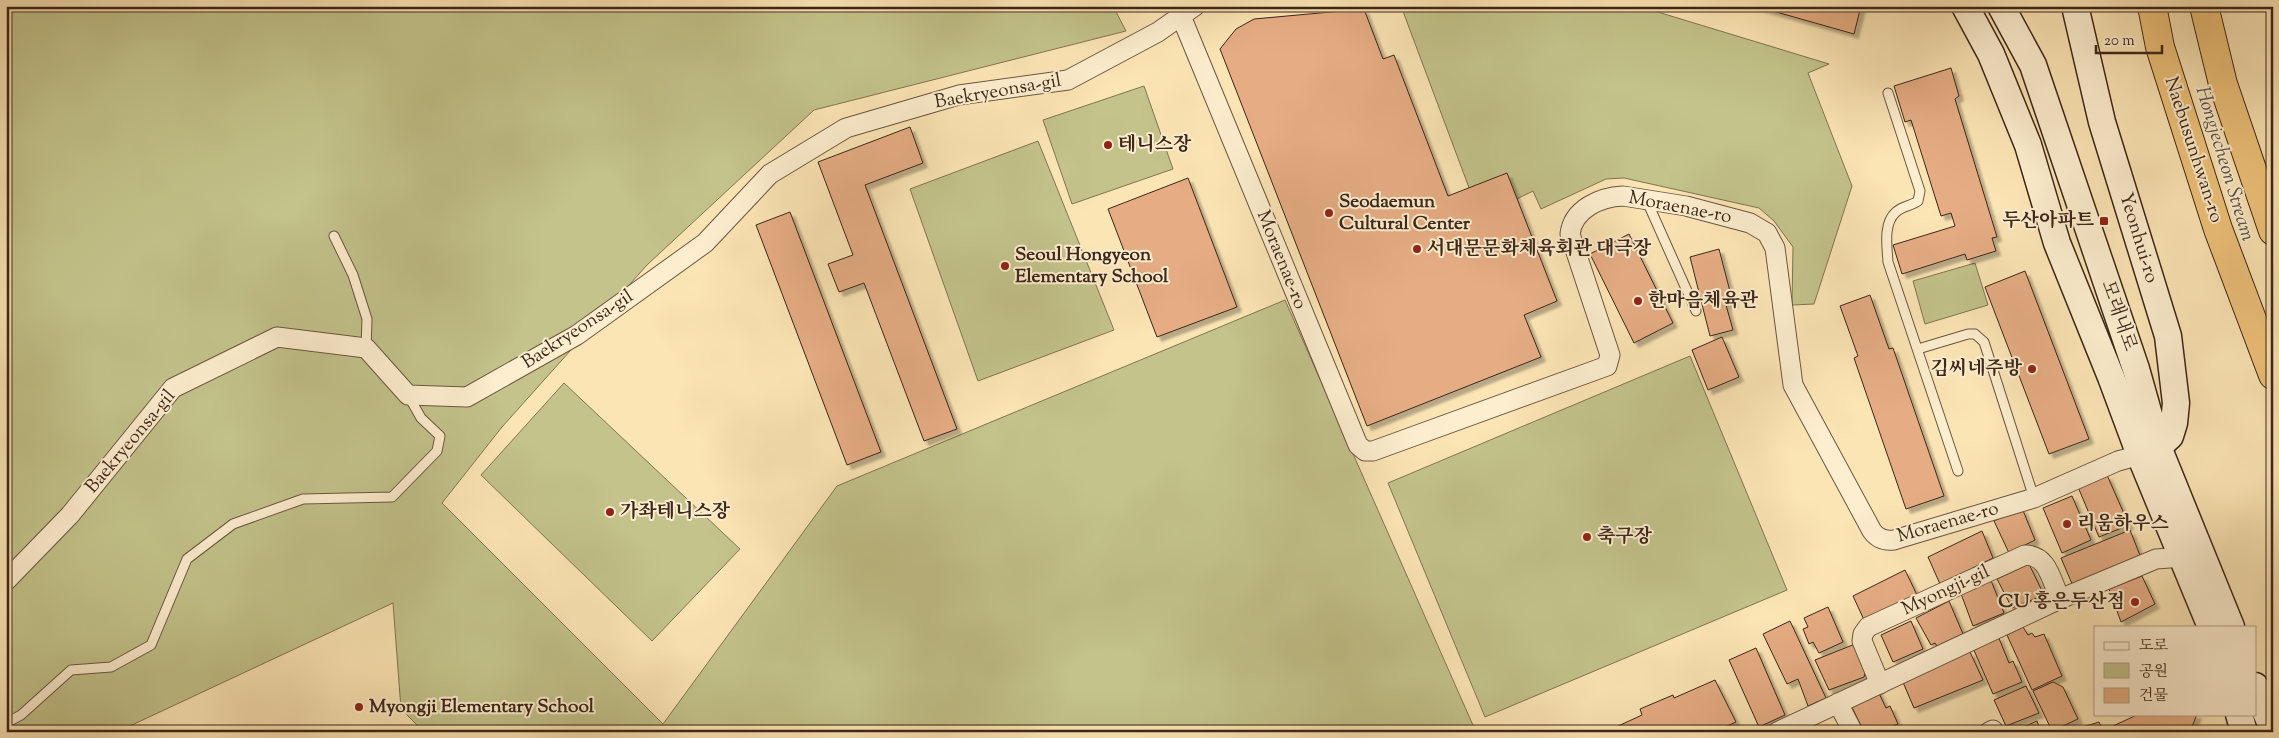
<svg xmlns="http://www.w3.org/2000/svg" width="2279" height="738" viewBox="0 0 2279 738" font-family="'Sorts Mill Goudy','Noto Serif KR',serif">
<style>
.green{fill:#c3c38b;stroke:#807452}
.pier{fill:#fce5b5}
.building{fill:#e6ad84;stroke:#3c2619;filter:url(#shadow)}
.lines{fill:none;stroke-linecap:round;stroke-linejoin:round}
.lane-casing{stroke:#6c5640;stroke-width:11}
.street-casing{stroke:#6c5640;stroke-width:21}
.secondary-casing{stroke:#3c2619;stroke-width:29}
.highway-casing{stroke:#3c2619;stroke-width:30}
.lane{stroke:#fdeecf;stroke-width:9}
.street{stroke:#fdeecf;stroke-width:19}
.secondary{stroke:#fdeecf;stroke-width:26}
.highway{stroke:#eec27a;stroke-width:28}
.poi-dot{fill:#8f2418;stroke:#fdeecf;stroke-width:2}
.labels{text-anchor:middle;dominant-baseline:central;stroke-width:4;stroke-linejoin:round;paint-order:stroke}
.street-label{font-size:19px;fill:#3c2619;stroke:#fdeecf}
.poi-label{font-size:19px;font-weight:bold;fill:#3c2619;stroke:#fdeecf;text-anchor:start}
.water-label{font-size:20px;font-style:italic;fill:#5a5446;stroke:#fdeecf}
</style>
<defs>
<filter id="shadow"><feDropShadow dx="4.5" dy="4.5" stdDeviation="1" flood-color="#0004"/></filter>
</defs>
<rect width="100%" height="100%" fill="#fce5b5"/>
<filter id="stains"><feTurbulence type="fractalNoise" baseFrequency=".004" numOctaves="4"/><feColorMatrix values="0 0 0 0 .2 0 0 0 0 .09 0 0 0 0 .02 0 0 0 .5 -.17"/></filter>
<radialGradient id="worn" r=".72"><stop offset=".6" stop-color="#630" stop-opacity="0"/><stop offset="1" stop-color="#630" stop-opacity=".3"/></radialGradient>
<g class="green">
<polygon points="6,6 1113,6 1126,31 814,110 647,265 502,427 442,503 663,724 837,486 1285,300 1476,732 424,732 401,709 393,603 117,732 6,732"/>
<polygon points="1401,6 1638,6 1829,64 1808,73 1852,186 1814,304 1792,305 1793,247 1774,221 1759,208 1624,178 1606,179 1541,209 1533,191 1480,217"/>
<polygon points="1144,86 1173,169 1072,204 1043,120"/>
<polygon points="1038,141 1114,330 978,381 910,189"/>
<polygon points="1975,263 1988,305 1925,324 1913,281"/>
<polygon points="1690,356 1787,590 1485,717 1388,483"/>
<polygon points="564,383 740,549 652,641 481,475"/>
</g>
<polygon class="pier" points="2143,6 2228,6 2241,64 2273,164 2273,413 2254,363"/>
<g class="building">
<polygon points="1755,6 1861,6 1854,34"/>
<polygon points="1364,9 1383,59 1394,55 1448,196 1507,173 1557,301 1524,315 1541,357 1367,426 1220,49 1236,29 1254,19"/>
<polygon points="1951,68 1959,96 1955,99 1997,237 1992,238 1996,251 1967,260 1965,254 1902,274 1893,245 1955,226 1951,213 1941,216 1911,120 1905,122 1894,86"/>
<polygon points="910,127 923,163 865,185 957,429 924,441 864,283 839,292 828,264 853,255 818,162"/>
<polygon points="1188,178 1237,307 1157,337 1108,209"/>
<polygon points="790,212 881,452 847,465 756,225"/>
<polygon points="1629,234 1673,323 1634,343 1590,254"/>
<polygon points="1719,249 1733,303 1726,305 1733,330 1710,336 1690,257"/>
<polygon points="2025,271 2089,439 2049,454 1985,287"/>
<polygon points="1870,295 1889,349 1893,348 1944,496 1906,509 1854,358 1858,356 1840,306"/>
<polygon points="1722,337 1739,377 1708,390 1692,350"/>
<polygon points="2107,475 2129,525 2099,537 2078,487"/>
<polygon points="2072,496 2091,540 2062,553 2043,508"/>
<polygon points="2022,508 2035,540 2009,553 1994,521"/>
<polygon points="2130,530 2141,558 2073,586 2061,558"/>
<polygon points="1982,531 1993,558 1940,584 1928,557"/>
<polygon points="2029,564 2044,595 2012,608 1997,579"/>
<polygon points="1905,570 1918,597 1865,622 1853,596"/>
<polygon points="2142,576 2155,604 2121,622 2109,589"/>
<polygon points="1990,578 2004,613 1973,626 1960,591"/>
<polygon points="1949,601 1963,634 1937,646 1935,643 1931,645 1916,618"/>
<polygon points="1828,607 1843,642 1819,653 1813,642 1809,644 1803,629 1808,627 1804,618"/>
<polygon points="1790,621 1826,698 1808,706 1798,679 1787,684 1763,634"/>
<polygon points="1911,621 1923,649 1893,662 1881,635"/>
<polygon points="2023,627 2028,635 2032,633 2035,637 2044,634 2062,676 2032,690 2007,635"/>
<polygon points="1998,636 2009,663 2013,661 2022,682 1993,694 1973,648"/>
<polygon points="1855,644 1866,670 1864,677 1829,690 1815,660"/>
<polygon points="1756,648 1785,715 1759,727 1729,660"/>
<polygon points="1970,652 1983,680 1914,708 1902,680"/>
<polygon points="1715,680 1736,722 1714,732 1619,732 1616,727 1642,715 1640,709 1673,695 1674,698"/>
<polygon points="2053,682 2063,687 2078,719 2052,731 2033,691"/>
<polygon points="2026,686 2039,713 2006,726 1994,700"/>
<polygon points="1877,689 1886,708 1890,706 1898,724 1879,732 1864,732 1849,701"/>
<polygon points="2139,714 2197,714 2190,732 2115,732 2113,726"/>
<polygon points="2037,721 2041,732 2012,732"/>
<polygon points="2099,722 2104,732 2090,732 2086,726"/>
</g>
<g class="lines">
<defs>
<g id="lane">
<path d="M 1888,93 L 1920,191 L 1918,201 C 1911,206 1902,206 1896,212 C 1883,223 1887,247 1888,262 L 1958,471"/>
<polyline points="1646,199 1696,311"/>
<polyline points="334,236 353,275 367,319 366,348"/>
<polyline points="1918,349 1968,334 1975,334 1984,342 2034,498"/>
<polyline points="6,723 21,715 71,670 111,667 151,645 187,559 233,524 303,499 392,497 437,451 440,436 421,418 408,395"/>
</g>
<g id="street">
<path d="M 1181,16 L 1358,445 L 1365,451 L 1373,451 L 1607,366 L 1610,355 L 1570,234 C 1573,209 1600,197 1623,196 L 1686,206 L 1750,223 L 1767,233 L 1775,248 L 1793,385 L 1872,531 C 1877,538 1885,541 1894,540 L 2034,498 L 2118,461 L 2140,455"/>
<polyline points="6,581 70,515 173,388 277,337 366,348 408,395 467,397 577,335 705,243 770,174 846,128 959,95 1068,80 1158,32 1195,6"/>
<path d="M 1880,684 L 1862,641 L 1863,634 L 1868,627 L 2025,555 C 2048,555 2051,580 2060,599"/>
<polyline points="1838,703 1853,732"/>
<polyline points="1777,732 2060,599 2156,559 2183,557"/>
<polyline points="1989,732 1993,730 1994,732"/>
</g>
<g id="secondary">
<polyline points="1965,6 1991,54 2028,145 2057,243 2111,377 2140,455 2211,627"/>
<polyline points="2001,6 2033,65 2136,369 2158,447 2231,627"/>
<polyline points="2075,6 2102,122 2168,336 2176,403 2174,423 2170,436 2158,447 2147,451"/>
<polyline points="2255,686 2273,729"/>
<polyline points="2239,714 2244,732"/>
</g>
<g id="highway">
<polyline points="2152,6 2160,47 2218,229 2273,375"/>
<polyline points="2204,6 2223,84 2273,231"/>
</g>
</defs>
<use href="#lane" class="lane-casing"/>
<use href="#street" class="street-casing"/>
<use href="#secondary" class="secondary-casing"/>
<use href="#highway" class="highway-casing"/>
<use href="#lane" class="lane"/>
<use href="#street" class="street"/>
<use href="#secondary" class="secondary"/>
<use href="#highway" class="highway"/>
</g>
<g class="poi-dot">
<circle cx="1108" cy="145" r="5"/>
<circle cx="1329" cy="213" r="5"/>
<rect x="2099" y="216" width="10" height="10" rx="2.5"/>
<circle cx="1417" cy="249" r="5"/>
<circle cx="1005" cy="266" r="5"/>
<circle cx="1638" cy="301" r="5"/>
<circle cx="2032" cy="369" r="5"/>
<circle cx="610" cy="512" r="5"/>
<circle cx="2067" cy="524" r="5"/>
<circle cx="1587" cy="537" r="5"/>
<circle cx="2135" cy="602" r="5"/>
<circle cx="359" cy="707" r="5"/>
</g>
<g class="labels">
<g class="street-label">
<text transform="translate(998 92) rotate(-10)">Baekryeonsa-gil</text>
<text transform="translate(2193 150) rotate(72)">Naebusunhwan-ro</text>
<text transform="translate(1680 208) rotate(11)">Moraenae-ro</text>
<text transform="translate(2138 238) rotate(73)">Yeonhui-ro</text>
<text transform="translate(1281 260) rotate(68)">Moraenae-ro</text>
<text transform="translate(2118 316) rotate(71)">모래내로</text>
<text transform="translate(578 330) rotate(-33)">Baekryeonsa-gil</text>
<text transform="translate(131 442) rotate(-50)">Baekryeonsa-gil</text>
<text transform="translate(1948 523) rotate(-16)">Moraenae-ro</text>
<text transform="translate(1946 591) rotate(-25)">Myongji-gil</text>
</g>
<g class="poi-label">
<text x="1118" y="145">테니스장</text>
<text x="1339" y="202">Seodaemun<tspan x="1339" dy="22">Cultural Center</tspan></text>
<text x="2094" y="221" text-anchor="end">두산아파트</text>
<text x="1427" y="249">서대문문화체육회관 대극장</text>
<text x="1015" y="255">Seoul Hongyeon<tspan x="1015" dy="22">Elementary School</tspan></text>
<text x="1648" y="301">한마음체육관</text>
<text x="2022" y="369" text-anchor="end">김씨네주방</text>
<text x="620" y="512">가좌테니스장</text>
<text x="2077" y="524">리움하우스</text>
<text x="1597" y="537">축구장</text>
<text x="2125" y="602" text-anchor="end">CU 홍은두산점</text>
<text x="369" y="707">Myongji Elementary School</text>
</g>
<g class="water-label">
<text transform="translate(2224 164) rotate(73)">Hongjecheon Stream</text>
</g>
</g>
<rect width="2279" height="738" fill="none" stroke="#fce5b5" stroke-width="25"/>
<rect x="8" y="8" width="2264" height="723" fill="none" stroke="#3c2619" stroke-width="2.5"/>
<rect x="12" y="12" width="2254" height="713" fill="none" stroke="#3c2619"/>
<rect x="2094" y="626" width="162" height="90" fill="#fdeecf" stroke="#b09e86"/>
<rect x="2104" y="642" width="25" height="8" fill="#fdeecf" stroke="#b09e86"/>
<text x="2139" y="650" font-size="15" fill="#3c2619">도로</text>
<rect x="2104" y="663" width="25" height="15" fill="#c3c38b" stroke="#b09e86"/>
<text x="2139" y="676" font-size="15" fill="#3c2619">공원</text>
<rect x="2104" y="688" width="25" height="15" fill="#e6ad84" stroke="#b09e86"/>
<text x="2139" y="700" font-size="15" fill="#3c2619">건물</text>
<path d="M2096 45v8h66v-8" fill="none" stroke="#3c2619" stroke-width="2.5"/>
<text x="2104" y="45" font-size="15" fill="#3c2619" stroke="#fdeecf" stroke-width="4" paint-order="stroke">20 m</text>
<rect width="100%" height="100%" filter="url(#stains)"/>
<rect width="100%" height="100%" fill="url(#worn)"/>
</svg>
